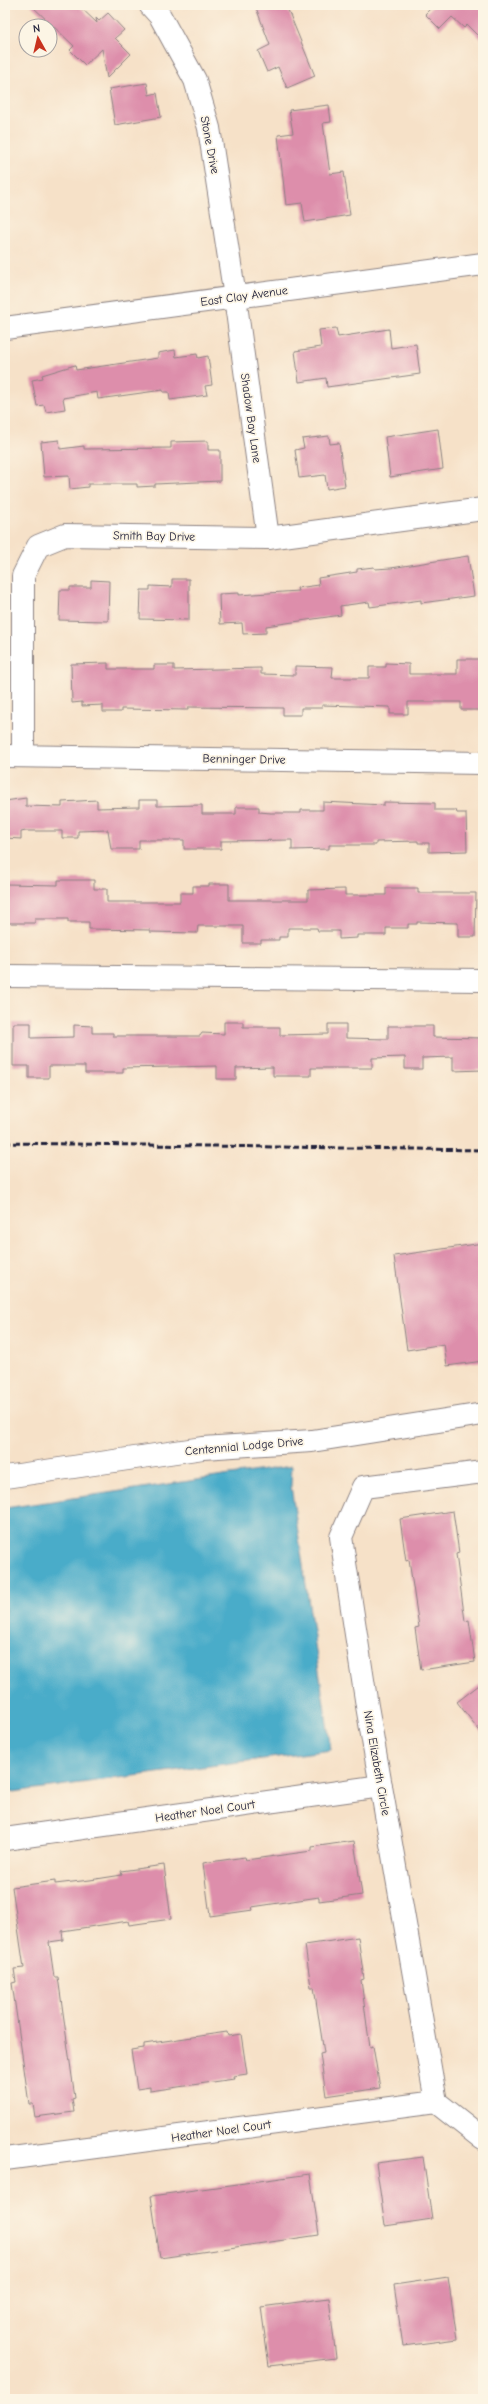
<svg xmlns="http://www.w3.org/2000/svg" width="488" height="2404" viewBox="0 0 488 2404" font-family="'Comic Neue',sans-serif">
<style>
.water{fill:#49acc9;stroke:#366782}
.building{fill:#dd8eab}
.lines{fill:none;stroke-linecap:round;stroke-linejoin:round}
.minor-casing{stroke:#8c8282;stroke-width:24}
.tertiary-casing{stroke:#8c8282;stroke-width:24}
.minor{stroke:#fff;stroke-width:22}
.tertiary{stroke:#fff;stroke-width:22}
.rail{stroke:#22223b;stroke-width:3;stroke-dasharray:6 3;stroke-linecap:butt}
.labels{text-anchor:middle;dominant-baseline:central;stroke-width:3.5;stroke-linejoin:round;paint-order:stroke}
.street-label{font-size:12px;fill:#22223b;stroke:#fcf5e5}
</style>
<rect width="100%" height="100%" fill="#fcf5e5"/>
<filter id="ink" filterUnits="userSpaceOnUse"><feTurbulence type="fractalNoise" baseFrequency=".025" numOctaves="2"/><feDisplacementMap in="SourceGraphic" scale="8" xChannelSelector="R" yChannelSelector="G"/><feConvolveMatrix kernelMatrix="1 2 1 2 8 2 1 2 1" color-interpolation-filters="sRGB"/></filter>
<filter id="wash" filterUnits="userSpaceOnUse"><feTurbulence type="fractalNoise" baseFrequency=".012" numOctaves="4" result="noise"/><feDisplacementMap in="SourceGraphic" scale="16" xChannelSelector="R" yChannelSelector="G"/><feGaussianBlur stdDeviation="0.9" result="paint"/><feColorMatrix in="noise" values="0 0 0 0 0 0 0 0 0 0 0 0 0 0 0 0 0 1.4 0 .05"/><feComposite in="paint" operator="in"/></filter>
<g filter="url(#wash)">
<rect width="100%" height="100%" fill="#f6e1c8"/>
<polygon class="water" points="292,1466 291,1486 331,1750 5,1793 5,1508"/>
<g id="blocks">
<g class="building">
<polygon points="31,5 78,5 97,23 96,18 99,21 108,13 124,30 115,38 131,54 107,78 102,49 85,65 70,50 74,46"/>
<polygon points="255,5 286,5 315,76 287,88 278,67 267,72 258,51 270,45"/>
<polygon points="434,5 483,5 483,41 467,25 464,28 452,17 440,29 425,14"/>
<polygon points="147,83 149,95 157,93 161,117 115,125 109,89"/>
<polygon points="329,105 331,122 323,123 330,174 344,172 350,215 305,222 302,203 286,205 278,135 293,133 289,110"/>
<polygon points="336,328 338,337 389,329 391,348 416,344 420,374 327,387 326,378 299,382 295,351 321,347 319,330"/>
<polygon points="175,350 176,357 197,354 198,358 208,356 212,385 205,386 207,395 170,400 169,392 163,392 163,390 98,399 97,392 63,398 65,409 46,412 44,405 37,406 32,380 43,378 42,375 75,365 76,370 158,358 158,353"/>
<polygon points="438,429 443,469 390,477 385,437"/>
<polygon points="329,436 330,444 339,443 345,486 327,489 325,475 299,478 295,450 304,448 302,439"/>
<polygon points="59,440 60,449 84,446 84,449 171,448 171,442 208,441 208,450 220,450 220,481 155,484 155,486 137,487 137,484 88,484 88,487 70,489 69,476 44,477 41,442"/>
<polygon points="468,556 474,596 421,603 421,600 370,607 369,602 340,606 341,615 266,626 266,633 243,634 242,623 220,624 219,594 239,593 239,595 298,591 297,588 319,585 318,578 357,572 357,569 374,567 375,569 391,568"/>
<polygon points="172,579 189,579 189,620 140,619 141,590 150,590 150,586 172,587"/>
<polygon points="91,580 109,581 108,621 59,620 60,590 70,590 70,587 91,587"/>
<polygon points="457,659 480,659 480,710 461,710 461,702 408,702 408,714 390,714 390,707 322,705 322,708 301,708 301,715 283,715 283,708 188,707 188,710 121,709 121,712 103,712 103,705 82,706 82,702 72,703 71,664 108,663 108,669 154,669 154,665 174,665 174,670 261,668 261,674 295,675 295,666 333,667 332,678 369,678 369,667 386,667 386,663 409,664 409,674 457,674"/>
<polygon points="26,798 26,806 62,807 62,802 97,800 97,808 139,807 139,800 157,800 157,806 202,805 202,814 236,814 236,807 259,807 259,812 271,813 301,813 301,810 323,810 323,802 384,805 384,802 435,803 435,810 456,810 457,813 466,813 467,851 429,852 429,843 418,843 418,841 376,842 376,845 329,845 329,849 292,850 292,840 221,841 221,849 184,849 184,840 139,840 139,849 111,849 108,830 78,831 78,838 62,838 62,831 26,831 21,832 21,839 5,838 5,801"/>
<polygon points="58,880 94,880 94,889 107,889 107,902 180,902 180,893 193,893 193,886 209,886 209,884 229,884 229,900 308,900 308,890 345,889 345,895 386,895 386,888 418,888 418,893 476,893 475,937 458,937 458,923 417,922 417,924 408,924 408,928 386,928 386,935 357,935 357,938 339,939 339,931 318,931 317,928 288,928 288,937 279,937 279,940 261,940 261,943 243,943 243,926 198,926 197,933 150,932 150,930 89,929 89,922 68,922 68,919 35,919 35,923 5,923 5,884 58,885"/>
<polygon points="224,1022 243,1022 243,1027 280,1027 280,1035 328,1034 328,1024 346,1024 346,1038 388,1039 388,1026 433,1026 433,1037 483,1038 483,1070 453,1071 453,1057 422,1058 422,1069 405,1069 405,1057 372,1058 372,1068 311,1068 311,1076 273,1076 273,1067 236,1068 236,1079 217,1079 217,1066 123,1068 123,1073 85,1073 85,1066 49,1066 49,1078 29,1078 29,1066 13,1066 13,1023 31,1023 31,1038 74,1037 74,1025 92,1026 92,1033 113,1033 113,1036 200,1036 202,1033 224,1034"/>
<polygon points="483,1243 483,1334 481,1334 483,1361 447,1366 444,1344 407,1350 394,1256"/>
<polygon points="453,1511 459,1553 456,1554 465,1621 469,1620 475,1662 421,1670 415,1628 419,1627 409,1560 406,1561 400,1519"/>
<polygon points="483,1682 483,1735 457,1702"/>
<polygon points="354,1841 362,1895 319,1901 319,1897 252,1907 253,1910 210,1916 203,1863 245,1857 246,1860 312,1851 312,1847"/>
<polygon points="164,1865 171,1919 129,1925 128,1921 62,1931 63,1940 49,1942 54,1977 58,1977 75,2098 72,2099 74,2112 35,2117 33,2104 29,2104 12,1983 16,1982 14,1969 24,1968 12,1887 55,1881 55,1884 90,1880 122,1875 121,1871"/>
<polygon points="358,1937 364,1979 361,1980 367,2026 370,2047 373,2046 380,2088 326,2096 320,2054 324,2053 314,1987 311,1987 305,1945"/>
<polygon points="227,2032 228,2036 241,2034 247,2074 233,2076 234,2079 150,2091 150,2087 137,2089 131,2050 144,2048 144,2044"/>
<polygon points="423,2157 432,2219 385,2226 376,2163"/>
<polygon points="310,2174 319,2235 160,2258 151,2196"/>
<polygon points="448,2277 457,2339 403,2346 394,2285"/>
<polygon points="329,2298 336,2358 269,2366 261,2307"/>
</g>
</g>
</g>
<g filter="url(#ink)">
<use href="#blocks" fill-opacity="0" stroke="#8c8282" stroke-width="1"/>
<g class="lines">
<defs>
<g id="minor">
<polyline points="150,5 160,16 195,80 209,128 235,297 268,538"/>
<polyline points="5,756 483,763"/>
<polyline points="23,756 23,576 38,546 65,535 268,538 483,509"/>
<polyline points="5,976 483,980"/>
<polyline points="483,1472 363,1487 341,1537 367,1706 436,2102 483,2139"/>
<polyline points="5,1477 203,1448 312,1441 483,1414"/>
<polyline points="5,1839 381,1786"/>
<polyline points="5,2159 436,2102"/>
</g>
<polyline id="tertiary" points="5,328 483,264"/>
</defs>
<use href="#minor" class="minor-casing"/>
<use href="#tertiary" class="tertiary-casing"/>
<use href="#minor" class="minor"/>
<use href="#tertiary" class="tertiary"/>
<polyline class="rail" points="5,1143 483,1150"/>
</g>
</g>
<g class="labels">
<g class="street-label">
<text transform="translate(210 145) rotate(79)">Stone Drive</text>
<text transform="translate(244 296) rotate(-8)">East Clay Avenue</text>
<text transform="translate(251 418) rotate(82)">Shadow Bay Lane</text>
<text transform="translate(154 536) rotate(1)">Smith Bay Drive</text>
<text transform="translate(244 759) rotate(1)">Benninger Drive</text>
<text transform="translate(244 1446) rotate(-5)">Centennial Lodge Drive</text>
<text transform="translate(377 1763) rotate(80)">Nina Elizabeth Circle</text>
<text transform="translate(205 1811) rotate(-8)">Heather Noel Court</text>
<text transform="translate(221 2131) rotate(-8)">Heather Noel Court</text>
</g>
</g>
<rect width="488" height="2404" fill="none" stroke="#fcf5e5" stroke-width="20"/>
<g transform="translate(38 38) rotate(352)"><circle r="19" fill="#fcf5e5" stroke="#a5a1a1"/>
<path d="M0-3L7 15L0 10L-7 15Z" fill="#c8321e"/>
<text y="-6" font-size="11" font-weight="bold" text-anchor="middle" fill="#22223b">N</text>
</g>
</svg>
